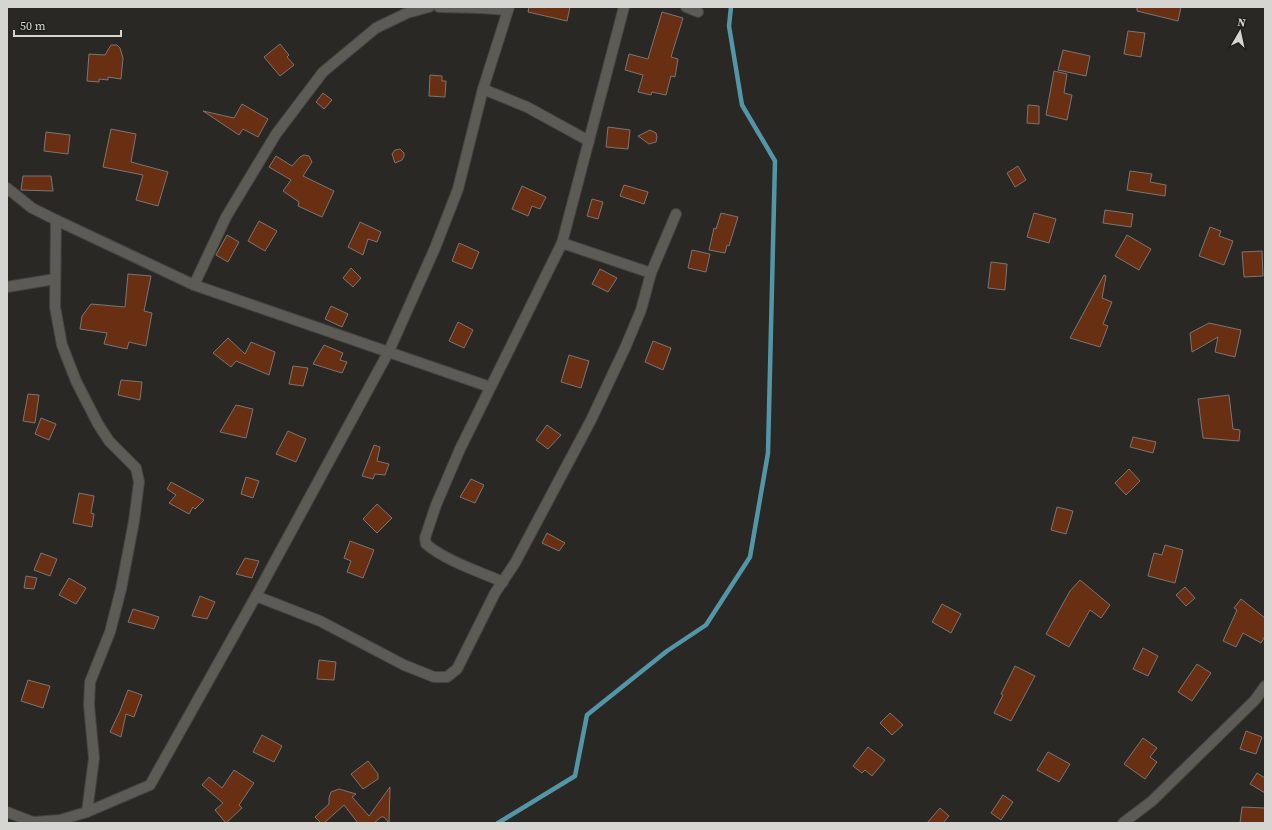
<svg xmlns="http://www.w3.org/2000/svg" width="1272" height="830" viewBox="0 0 1272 830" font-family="'Source Serif 4',serif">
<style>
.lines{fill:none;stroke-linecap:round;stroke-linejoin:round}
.stream{stroke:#5396a7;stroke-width:4.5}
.building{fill:#692f12;stroke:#7b7573}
.street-casing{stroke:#454440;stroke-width:12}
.street{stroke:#5c5b56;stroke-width:10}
</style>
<rect width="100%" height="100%" fill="#292824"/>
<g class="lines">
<polyline class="stream" points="498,823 575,776 587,715 667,651 706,625 750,557 768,453 775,161 742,105 729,26 731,7"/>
</g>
<g class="building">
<polygon points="529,7 570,7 567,21 528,12"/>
<polygon points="1137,7 1181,7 1178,21 1137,11"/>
<polygon points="662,12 683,18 671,57 678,59 675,77 671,76 666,95 652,92 651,95 638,92 643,75 625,70 629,54 648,59"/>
<polygon points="1128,31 1145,33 1141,57 1124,54"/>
<polygon points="280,44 289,55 287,57 294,65 280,76 264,57"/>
<polygon points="111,45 117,45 120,48 123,58 121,79 108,77 108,80 99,79 99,82 87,81 89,54 105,55"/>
<polygon points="1063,50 1090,56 1086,76 1058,70"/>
<polygon points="1054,71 1067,74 1064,93 1072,95 1067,120 1046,115"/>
<polygon points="430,75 442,76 442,81 446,81 445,97 429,96"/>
<polygon points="323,93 332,100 324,109 316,102"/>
<polygon points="242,104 268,119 258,137 243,129 239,135 203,111 234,118"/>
<polygon points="1028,105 1039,106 1039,124 1027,123"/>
<polygon points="608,127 630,130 628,149 606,147"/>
<polygon points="111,129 136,134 131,162 168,172 158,206 136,200 143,175 103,167"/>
<polygon points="650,130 656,133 657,137 656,142 649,144 638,136"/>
<polygon points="46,132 70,135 68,154 44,151"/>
<polygon points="400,149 404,153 404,156 402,160 395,163 392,154 395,150"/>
<polygon points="304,155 309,156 312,162 303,176 334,191 322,217 298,206 299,202 283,191 291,180 269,167 276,156 292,166 300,157"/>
<polygon points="1018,166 1026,180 1015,187 1007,173"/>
<polygon points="1130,171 1152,174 1150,182 1166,185 1165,196 1127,190"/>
<polygon points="23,176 51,176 53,191 21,190"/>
<polygon points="624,185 648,192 644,204 620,196"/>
<polygon points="522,186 546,197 540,209 532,206 528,216 512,209"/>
<polygon points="592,199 603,202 598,219 587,216"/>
<polygon points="1105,210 1133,214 1131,227 1103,223"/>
<polygon points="721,213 738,217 729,246 727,245 725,253 709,250 714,228 716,229"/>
<polygon points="1034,213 1056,219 1049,243 1027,237"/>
<polygon points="259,221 277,231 265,251 248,241"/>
<polygon points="360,222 381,232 377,242 368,239 363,255 348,247"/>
<polygon points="1210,227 1221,231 1219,236 1233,241 1224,265 1199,256"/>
<polygon points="227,235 239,242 228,262 216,255"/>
<polygon points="1127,235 1151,249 1139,270 1115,256"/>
<polygon points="459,243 479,252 472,269 452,261"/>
<polygon points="692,250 710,254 706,272 688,268"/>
<polygon points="1262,251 1263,276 1244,277 1242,252"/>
<polygon points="991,262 1007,264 1005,290 988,288"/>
<polygon points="351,268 361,278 353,287 343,278"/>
<polygon points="600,269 617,278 608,292 592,284"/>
<polygon points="128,274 151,276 144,311 152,313 146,346 129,342 127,349 104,344 107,333 80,329 82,316 91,304 125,307"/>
<polygon points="1104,275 1106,276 1102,298 1112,302 1103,324 1108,326 1100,347 1070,338"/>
<polygon points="331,306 348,314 342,327 325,319"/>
<polygon points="458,322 473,330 464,348 449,341"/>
<polygon points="1209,323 1241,330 1235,357 1215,352 1218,337 1192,352 1190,333"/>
<polygon points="228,338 245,354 251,342 275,352 269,375 236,361 231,367 213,353"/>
<polygon points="653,341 671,348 663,370 645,362"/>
<polygon points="324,345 343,353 340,360 347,362 342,373 313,364"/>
<polygon points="569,355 589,361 581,388 561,382"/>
<polygon points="293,366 308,368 303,386 289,384"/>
<polygon points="121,380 142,382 140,400 118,395"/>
<polygon points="28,394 39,395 35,423 23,421"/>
<polygon points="1229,395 1233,429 1240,430 1239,441 1203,438 1198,399"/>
<polygon points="236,405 253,409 246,438 220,432"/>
<polygon points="41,418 56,424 49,440 35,434"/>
<polygon points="547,425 561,435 548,449 536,440"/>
<polygon points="288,431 306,439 296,462 276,454"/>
<polygon points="1133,437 1156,442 1153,453 1130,447"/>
<polygon points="374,445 380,447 377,461 389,464 385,475 375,474 373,479 362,476"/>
<polygon points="1129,469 1140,481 1126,495 1115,483"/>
<polygon points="246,477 259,481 253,498 241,494"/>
<polygon points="471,479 484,485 475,503 460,497"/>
<polygon points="171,482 204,500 195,509 193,507 189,514 169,503 176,495 167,489"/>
<polygon points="79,493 94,496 91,513 94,514 92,527 73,523"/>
<polygon points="377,504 392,518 377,533 363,519"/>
<polygon points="1057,507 1073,511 1066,534 1051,530"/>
<polygon points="547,533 565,543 559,551 542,543"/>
<polygon points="350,541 374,550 363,578 347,572 351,561 344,558"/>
<polygon points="1165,545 1183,550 1175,583 1148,576 1154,553 1162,555"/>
<polygon points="41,553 57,559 50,576 34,570"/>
<polygon points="245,558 259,561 252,578 236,574"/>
<polygon points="26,576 37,578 34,589 24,588"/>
<polygon points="69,578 86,588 76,604 59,595"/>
<polygon points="1080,580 1110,605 1101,618 1090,610 1069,647 1046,634 1070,591"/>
<polygon points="1185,587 1195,598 1186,606 1176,595"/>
<polygon points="200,596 215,602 207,619 192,616"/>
<polygon points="1241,599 1265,618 1265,636 1261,643 1243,633 1236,647 1223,641 1237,610 1234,608"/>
<polygon points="942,604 961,614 951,633 932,622"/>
<polygon points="133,609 159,617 154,629 128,622"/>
<polygon points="1143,648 1158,656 1148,676 1133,669"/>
<polygon points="319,660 336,662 334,680 317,679"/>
<polygon points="1197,664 1211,673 1192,701 1178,692"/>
<polygon points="1015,666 1035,676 1011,721 994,713 1003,695 1001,694"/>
<polygon points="28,680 50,686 43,708 21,701"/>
<polygon points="128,690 142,695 134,717 126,714 121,737 110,732 120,711"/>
<polygon points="890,713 903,725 892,735 880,723"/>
<polygon points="1246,731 1262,737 1256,754 1240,749"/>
<polygon points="262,735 282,746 274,762 253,752"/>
<polygon points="1143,738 1157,748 1150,757 1157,762 1145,779 1124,764"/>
<polygon points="868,747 885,760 872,776 865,770 862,773 853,766"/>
<polygon points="1048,752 1070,764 1059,782 1037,770"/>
<polygon points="368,761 378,774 378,779 363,789 351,774"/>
<polygon points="234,770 254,783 239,805 242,808 226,823 215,810 223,803 202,785 209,777 222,788"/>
<polygon points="1257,773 1265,778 1265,793 1250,784"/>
<polygon points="390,787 389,823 384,817 381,817 374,823 358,823 344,805 324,823 321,823 315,817 329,804 329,798 331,792 339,789 356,794 352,797 369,816"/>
<polygon points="1003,795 1013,802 1001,820 991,813"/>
<polygon points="1242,807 1265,808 1265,823 1240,823"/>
<polygon points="940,808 949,816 943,823 927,823"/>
</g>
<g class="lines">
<defs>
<g id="street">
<polyline points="439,7 481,8 507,10"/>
<polyline points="686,7 698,12"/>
<polyline points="483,89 527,107 589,141"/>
<polyline points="7,188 32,208 56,220 194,285 490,387"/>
<polyline points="56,220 55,307 62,345 76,381 98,424 109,441 136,468 139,482 134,521 121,589 110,632 90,682 89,705 94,758 87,812"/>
<polyline points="562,243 651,273"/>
<polyline points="194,285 226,217 276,134 323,72 376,28 407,13 429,7"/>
<polyline points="7,287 55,279"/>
<path d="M 503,582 C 478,571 446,561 426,544 L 425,538 L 436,505 L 460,449 L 562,243 L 624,7"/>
<polyline points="256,596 320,621 404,665 434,677 447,677 457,669 495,593 515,563 591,420 625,348 641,310 651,273 676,214"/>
<polyline points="7,812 33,822 60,820 87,812 150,785 256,596 389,351 435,248 458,189 483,89 509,7"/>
<polyline points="1123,823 1152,801 1255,700 1265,686"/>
</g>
</defs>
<use href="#street" class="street-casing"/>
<use href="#street" class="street"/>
</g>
<rect width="1272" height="830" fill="none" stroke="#d5d5d2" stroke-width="16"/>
<g transform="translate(1240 32) rotate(9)" stroke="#1f1f1a" stroke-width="3" paint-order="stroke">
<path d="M0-3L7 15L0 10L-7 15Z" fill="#d5d5d2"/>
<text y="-6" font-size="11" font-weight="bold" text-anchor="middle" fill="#d5d5d2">N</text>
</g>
<path d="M14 30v6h107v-6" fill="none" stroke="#d5d5d2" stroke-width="2"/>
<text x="20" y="30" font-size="12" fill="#d5d5d2" stroke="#1f1f1a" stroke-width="3" paint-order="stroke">50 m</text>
</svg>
